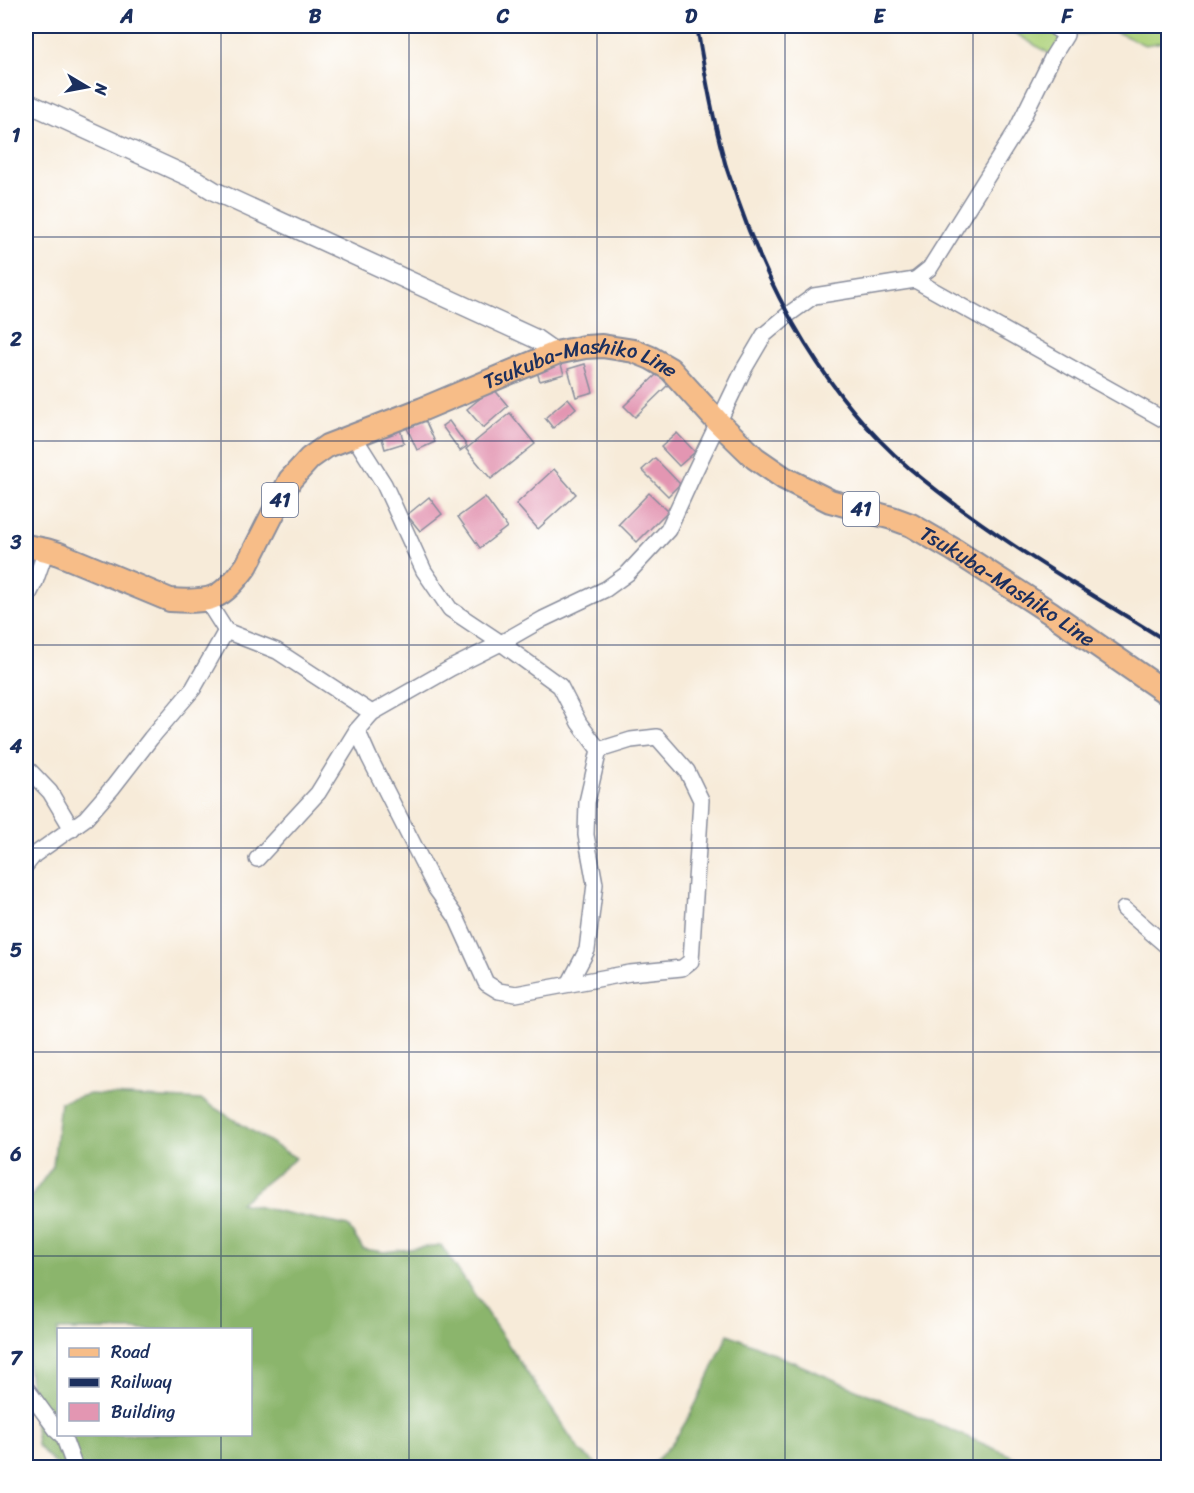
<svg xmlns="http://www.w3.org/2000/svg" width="1194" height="1493" viewBox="0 0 1194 1493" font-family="Sriracha,sans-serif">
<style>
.green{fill:#afd37d;stroke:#65816e;stroke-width:1.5}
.forest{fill:#8bb56c;stroke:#537265;stroke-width:1.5;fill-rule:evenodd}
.building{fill:#e396b2}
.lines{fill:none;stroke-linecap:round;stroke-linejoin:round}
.minor-casing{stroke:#898d9c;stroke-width:18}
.tertiary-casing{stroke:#898d9c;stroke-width:21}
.primary-casing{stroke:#898d9c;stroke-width:26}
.minor{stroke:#fff;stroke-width:15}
.tertiary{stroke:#fff;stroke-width:18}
.primary{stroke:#f7bd88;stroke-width:22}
.rail{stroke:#1b2f5e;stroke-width:4}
.grid{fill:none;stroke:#1b2f5e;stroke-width:1.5;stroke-opacity:0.55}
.labels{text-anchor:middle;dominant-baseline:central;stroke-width:5;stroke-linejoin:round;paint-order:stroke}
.shield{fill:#fff;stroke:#5f6d8e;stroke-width:1.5}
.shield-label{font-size:20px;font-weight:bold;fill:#1b2f5e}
.street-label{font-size:21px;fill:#1b2f5e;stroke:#fff}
.neatline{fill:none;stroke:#1b2f5e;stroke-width:2}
.grid-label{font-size:20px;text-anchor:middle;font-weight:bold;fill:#1b2f5e}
</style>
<rect width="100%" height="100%" fill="#fff"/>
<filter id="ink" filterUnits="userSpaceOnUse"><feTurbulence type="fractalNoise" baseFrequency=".0167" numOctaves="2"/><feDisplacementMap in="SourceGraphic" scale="12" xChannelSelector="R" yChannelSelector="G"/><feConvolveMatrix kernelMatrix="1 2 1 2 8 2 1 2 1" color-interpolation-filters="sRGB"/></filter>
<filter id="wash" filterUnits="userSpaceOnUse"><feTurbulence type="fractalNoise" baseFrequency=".008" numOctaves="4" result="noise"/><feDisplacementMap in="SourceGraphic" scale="24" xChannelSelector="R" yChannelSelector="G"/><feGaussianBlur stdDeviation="1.35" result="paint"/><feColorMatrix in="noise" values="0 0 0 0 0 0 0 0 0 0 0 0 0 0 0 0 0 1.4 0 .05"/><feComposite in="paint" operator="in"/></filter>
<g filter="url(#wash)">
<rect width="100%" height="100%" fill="#f7ebd9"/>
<polygon class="green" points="1003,26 1168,26 1168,41 1145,45 1114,31 1066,35 1053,56"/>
<g class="forest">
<path d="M 90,1094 L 202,1100 L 296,1158 L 240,1203 L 348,1226 L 363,1249 L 384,1252 L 441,1245 L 580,1451 L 601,1467 L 58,1467 L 37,1445 L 26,1349 L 26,1204 L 53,1166 L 60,1102 ZM 58,1330 L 250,1330 L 250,1434 L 58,1434 Z"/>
<path d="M 728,1334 L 1028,1463 L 1030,1467 L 646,1467 C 682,1448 710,1372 728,1334 Z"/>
</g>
<g id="blocks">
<g class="building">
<polygon points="560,362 564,374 540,381 536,369"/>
<polygon points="585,364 593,392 576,397 568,369"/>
<polygon points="658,373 669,384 635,417 624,406"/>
<polygon points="493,388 508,406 483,428 467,409"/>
<polygon points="568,398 576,408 553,428 545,418"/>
<polygon points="510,413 535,444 491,479 466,449"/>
<polygon points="425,420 435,442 417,450 407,428"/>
<polygon points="449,421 467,446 460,451 442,426"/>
<polygon points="400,429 404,443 385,449 381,435"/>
<polygon points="677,433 695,452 679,466 661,447"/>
<polygon points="655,458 680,484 668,496 642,470"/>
<polygon points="554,469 576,494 538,529 516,504"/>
<polygon points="649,493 668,511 637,542 619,524"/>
<polygon points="429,497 442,514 420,531 407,515"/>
<polygon points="485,497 507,527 480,548 458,517"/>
</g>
</g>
</g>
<g filter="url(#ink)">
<use href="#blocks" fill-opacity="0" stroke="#898d9c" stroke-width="1.5"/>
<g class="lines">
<defs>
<g id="minor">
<polyline points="915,280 930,268 1017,129 1053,56 1066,35 1052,26"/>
<polyline points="353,435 384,484 424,571 450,609 501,643 560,686 579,723 599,750 587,802 586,835 595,884 587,950 569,984"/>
<polyline points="26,600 35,582 46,550"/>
<polyline points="207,601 226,631 277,651 372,713"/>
<polyline points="357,730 369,757 436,889 456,917 486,983 499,991 516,994 630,973 682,968 691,961 701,800 687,771 657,737 631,740 599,750"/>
<polyline points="26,767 50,792 72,829"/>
<polyline points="257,859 318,793 357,730 372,713 451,668 501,643 543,619 606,589 628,573 668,530 694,473 744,369 764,335 789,314 814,296 915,280 1168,422"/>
<polyline points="26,865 34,855 86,818 113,787 151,738 193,689 226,631"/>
<polyline points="1124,909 1168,947"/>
<polyline points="26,1388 58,1432"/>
<polyline points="61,1434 64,1438 75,1468"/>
<polyline points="26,1466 27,1468"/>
</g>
<polyline id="tertiary" points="26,102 196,180 214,191 536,339 556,353"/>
<g id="primary">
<path id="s1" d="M 26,546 L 46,550 L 59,554 L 170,600 C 212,603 222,599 247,565 L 290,480 L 310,458 L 327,446 L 423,409 L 556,353 L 585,347 L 602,346 L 634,351 L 651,358 L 670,369 L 718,422 L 755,458 L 784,478 L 830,501 L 892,518 L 911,525 L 954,550 L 1051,613 L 1168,694"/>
</g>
</defs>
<use href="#minor" class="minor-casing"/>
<use href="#tertiary" class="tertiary-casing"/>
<use href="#primary" class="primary-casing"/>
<use href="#minor" class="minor"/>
<use href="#tertiary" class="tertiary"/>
<use href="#primary" class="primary"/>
<path class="rail" d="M 697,26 C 704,70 712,115 724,159 C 727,172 733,185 737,198 C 771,297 828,398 908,467 C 988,535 1080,587 1168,642"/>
</g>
</g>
<path class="grid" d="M 221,26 L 221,1330M 409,26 L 409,1468M 597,26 L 597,1468M 785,26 L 785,1468M 973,26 L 973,1468M 26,237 L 1168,237M 26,441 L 1168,441M 26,645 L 1168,645M 26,848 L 1168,848M 26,1052 L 1168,1052M 26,1256 L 1168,1256M 221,1434 L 221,1468"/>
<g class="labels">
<g class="shield">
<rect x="262" y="483" width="36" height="34" rx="4.5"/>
<rect x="843" y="492" width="36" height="34" rx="4.5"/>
</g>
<g class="shield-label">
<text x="280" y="500">41</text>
<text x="861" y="509">41</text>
</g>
<g class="street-label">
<text stroke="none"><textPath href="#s1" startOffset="662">Tsukuba-Mashiko Line</textPath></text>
<text stroke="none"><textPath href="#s1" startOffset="1166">Tsukuba-Mashiko Line</textPath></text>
</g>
</g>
<rect width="1194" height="1493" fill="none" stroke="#fff" stroke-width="66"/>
<rect x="57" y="1328" width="195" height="108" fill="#ffffff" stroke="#a4acbf" stroke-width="1.5"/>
<rect x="69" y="1348" width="30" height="9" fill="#f7bd88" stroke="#a4acbf" stroke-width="1.5"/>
<text x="111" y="1358" font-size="18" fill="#1b2f5e">Road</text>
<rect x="69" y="1378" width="30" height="9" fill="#1b2f5e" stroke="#a4acbf" stroke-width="1.5"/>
<text x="111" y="1388" font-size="18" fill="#1b2f5e">Railway</text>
<rect x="69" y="1403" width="30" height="18" fill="#e396b2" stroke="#a4acbf" stroke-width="1.5"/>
<text x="111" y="1418" font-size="18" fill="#1b2f5e">Building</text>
<g transform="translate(87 87) rotate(100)" stroke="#ffffff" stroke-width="4.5" paint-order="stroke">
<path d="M0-4.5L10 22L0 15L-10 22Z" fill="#1b2f5e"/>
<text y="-9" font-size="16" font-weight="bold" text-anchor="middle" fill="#1b2f5e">N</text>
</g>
<rect x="33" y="33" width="1128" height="1427" class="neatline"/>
<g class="grid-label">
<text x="127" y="23">A</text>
<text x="315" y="23">B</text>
<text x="503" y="23">C</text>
<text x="691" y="23">D</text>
<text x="879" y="23">E</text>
<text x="1067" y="23">F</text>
<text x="16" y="142">1</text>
<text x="16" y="346">2</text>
<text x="16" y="549">3</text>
<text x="16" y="753">4</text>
<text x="16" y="957">5</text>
<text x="16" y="1161">6</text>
<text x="16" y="1365">7</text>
</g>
</svg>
